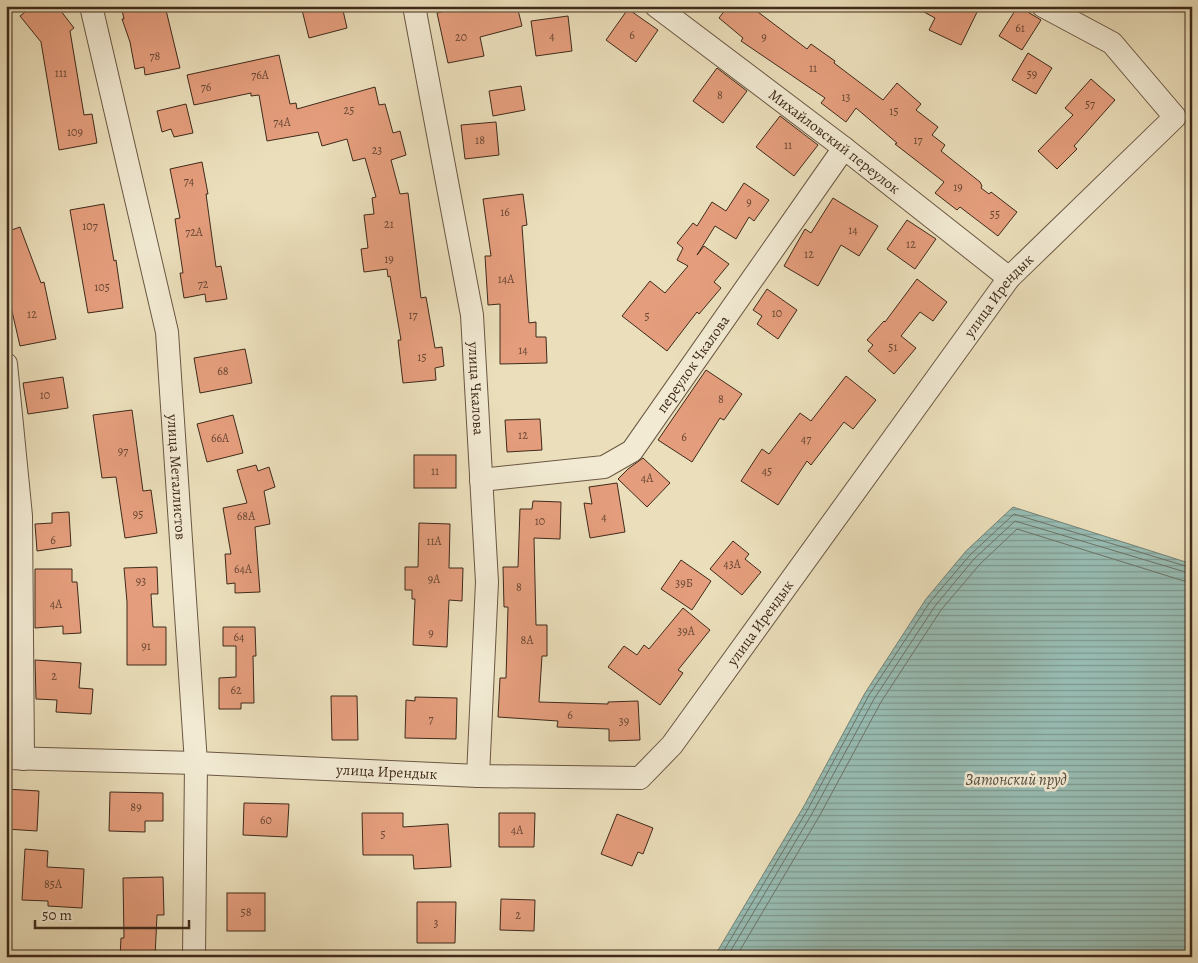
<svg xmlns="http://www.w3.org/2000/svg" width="1198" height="963" viewBox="0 0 1198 963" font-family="Alegreya,serif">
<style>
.water{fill:url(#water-rules);stroke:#748276}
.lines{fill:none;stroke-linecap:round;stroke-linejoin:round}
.shore{stroke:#6c7367;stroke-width:1}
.building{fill:#e59e7d;stroke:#3f2a1b}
.street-casing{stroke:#6a5743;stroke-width:24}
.street{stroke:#f2ead3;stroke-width:22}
.labels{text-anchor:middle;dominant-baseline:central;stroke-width:5;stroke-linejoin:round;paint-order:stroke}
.number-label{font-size:12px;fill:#684734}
.street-label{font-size:15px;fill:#3f2a1b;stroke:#f2ead3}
.water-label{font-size:16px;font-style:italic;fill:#554e41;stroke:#f2ead3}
</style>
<defs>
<pattern id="water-rules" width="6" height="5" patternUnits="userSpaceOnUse" patternTransform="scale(1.25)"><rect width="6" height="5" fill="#98bcb3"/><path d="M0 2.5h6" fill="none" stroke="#7d9991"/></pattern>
</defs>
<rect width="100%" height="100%" fill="#ebdfbb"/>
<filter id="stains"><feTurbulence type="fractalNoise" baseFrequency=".004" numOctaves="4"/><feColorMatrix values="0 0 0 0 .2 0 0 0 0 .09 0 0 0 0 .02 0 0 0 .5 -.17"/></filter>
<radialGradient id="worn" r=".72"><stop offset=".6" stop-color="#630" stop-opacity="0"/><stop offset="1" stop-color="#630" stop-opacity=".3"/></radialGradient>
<polygon class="water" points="1013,507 1192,564 1192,957 714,957 804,806 865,693 926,599 966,551"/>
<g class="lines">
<g class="shore">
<polyline points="720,957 808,809 869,695 930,602 970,555 1014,514 1192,568"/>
<polyline points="727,957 813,812 874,699 935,606 974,559 1015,521 1192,574"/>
<polyline points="736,957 820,815 881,702 941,610 980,564 1017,529 1184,581 1192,582"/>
</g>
</g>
<g class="building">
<polygon points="33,6 57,6 74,28 70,31 84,115 92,114 97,143 59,150 41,42 20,16"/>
<polygon points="121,6 165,6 180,68 145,75 144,67 135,69 130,42 122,19 124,19"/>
<polygon points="317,6 342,6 347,28 309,38 302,10"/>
<polygon points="468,6 517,6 522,26 480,37 484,56 448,63 437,13"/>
<polygon points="728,6 750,6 807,49 811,44 835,61 834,63 883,100 897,83 921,104 916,110 938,127 932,135 945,145 941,151 980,182 982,186 981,188 989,194 991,192 1017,212 998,236 960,207 957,210 935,193 944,182 895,144 897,143 856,108 846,122 821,103 825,98 741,41 743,38 719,18"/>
<polygon points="913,6 980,6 961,45 929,30 935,18"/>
<polygon points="1018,6 1041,20 1022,50 999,36"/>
<polygon points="628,9 658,30 636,62 606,40"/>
<polygon points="568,16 572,51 536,56 531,21"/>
<polygon points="1028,53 1052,68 1036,94 1012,80"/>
<polygon points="279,55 290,104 296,103 297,109 375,87 379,105 385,104 393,133 400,131 406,155 391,160 400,194 408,193 421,298 426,297 435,348 442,347 444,366 435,368 436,380 403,383 398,340 401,340 390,276 388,277 387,269 364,272 361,249 368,248 364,215 374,214 372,198 376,197 365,158 353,161 347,139 322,146 318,132 267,141 259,95 251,96 251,93 194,105 187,75"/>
<polygon points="717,68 747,91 723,123 693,101"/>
<polygon points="1091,79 1115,100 1074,146 1077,149 1057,169 1038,151 1073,115 1065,108"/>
<polygon points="521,86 525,110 493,116 489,91"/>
<polygon points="186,104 193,133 174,137 171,129 162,132 157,111"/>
<polygon points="780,116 818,145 794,176 756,147"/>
<polygon points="496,122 499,155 465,159 461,125"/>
<polygon points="202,162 208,194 206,194 216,267 221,266 227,299 206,302 205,294 184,298 180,273 183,273 175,219 180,218 170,169"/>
<polygon points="744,183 769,200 754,221 749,217 736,239 715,226 697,255 704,246 729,264 714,282 721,288 699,314 697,312 667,351 622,316 650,281 665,293 688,266 677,260 683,248 677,243 693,223 697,226 712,202 726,211"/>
<polygon points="523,194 527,225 522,226 529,323 536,322 536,337 546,337 547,363 500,364 500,304 488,305 485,256 491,256 483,199"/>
<polygon points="833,198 878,226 859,256 841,245 818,286 784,266 805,229 811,233"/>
<polygon points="104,204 114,261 116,260 123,308 88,313 70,210"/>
<polygon points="907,220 936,239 915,269 887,249"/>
<polygon points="20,227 41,283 44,282 56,339 20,346 6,285 6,232"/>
<polygon points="917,279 947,302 933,321 920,312 901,336 916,348 894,374 868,351 873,345 867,340 884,321 885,322"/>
<polygon points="767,289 797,310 778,339 757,324 762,316 753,310"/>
<polygon points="245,349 252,383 200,393 194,358"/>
<polygon points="706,370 742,394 724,420 720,418 692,462 658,440"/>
<polygon points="846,376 876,400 853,429 844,422 811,465 807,461 778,505 741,481 762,449 769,454 800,413 811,421"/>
<polygon points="63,377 68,408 28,414 23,383"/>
<polygon points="132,410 143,491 151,490 157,533 125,538 116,477 102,478 93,415"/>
<polygon points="233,415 243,453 207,462 197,424"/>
<polygon points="540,419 542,450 507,452 505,420"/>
<rect x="414" y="455" width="42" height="33"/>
<polygon points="643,458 670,483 647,507 618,479 628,469"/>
<polygon points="256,465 258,471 269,467 275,487 264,491 270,524 255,527 260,592 235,593 235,583 227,584 225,554 231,554 223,508 247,503 237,470"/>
<polygon points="617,483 625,532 590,538 584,503 592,504 589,487"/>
<polygon points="533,501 561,502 560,539 534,538 536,625 547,625 547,656 542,656 539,702 608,704 608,702 638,701 640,740 609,741 609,729 557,727 558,721 498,717 500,678 506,678 508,607 504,607 503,567 518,567 520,509 532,509"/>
<polygon points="69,512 71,546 37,551 35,524 52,523 52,513"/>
<polygon points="419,523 450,524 449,568 463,568 462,601 449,600 447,647 413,645 415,599 412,599 412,590 405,590 405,567 418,567"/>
<polygon points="733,541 749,554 745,559 761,572 742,595 710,569"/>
<polygon points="681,560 711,581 692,610 661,589"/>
<polygon points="157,567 158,594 151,594 153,627 166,627 166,665 127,665 127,602 124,568"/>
<polygon points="35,569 72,569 72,582 77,582 81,633 63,634 63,626 35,628"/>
<polygon points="683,608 710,630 678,670 683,673 660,705 608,667 624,646 637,655 644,645 649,649"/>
<polygon points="223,627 255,627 256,656 253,656 254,703 241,703 241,709 219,709 219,678 236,677 236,646 223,646"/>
<polygon points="35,660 81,663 79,688 93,689 91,714 56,712 57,700 36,699"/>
<polygon points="331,696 357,696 358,740 332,740"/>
<polygon points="415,697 457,698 456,739 405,738 406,700 415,701"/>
<polygon points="6,789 39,791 37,831 6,829"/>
<polygon points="110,792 163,793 163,821 145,821 145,832 109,831"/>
<polygon points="244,803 289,804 287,837 243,835"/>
<polygon points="362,813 403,813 403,827 448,824 451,867 414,869 413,855 363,855"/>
<polygon points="499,813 535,813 534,847 499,847"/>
<polygon points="617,814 653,828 643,854 638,852 632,866 601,854"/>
<polygon points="25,849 48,851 47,867 84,869 82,908 48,906 48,901 22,900"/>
<polygon points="163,877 164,915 157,915 155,957 120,957 121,938 124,938 123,878"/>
<rect x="227" y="893" width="38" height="38"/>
<polygon points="501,899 535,900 534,931 500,930"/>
<polygon points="417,902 456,902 455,943 417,943"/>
</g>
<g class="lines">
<defs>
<g id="street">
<path id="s1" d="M 91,6 L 167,332 L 196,763 L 194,957"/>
<path id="s2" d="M 414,6 L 472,315 L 487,582 L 478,776"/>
<path id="s3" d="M 656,6 L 844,148 L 1009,278"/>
<polyline points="6,364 21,516 23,759"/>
<path id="s4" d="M 481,480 L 604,467 L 632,451 L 844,148"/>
<path id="s5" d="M 6,758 L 196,763 L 478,776 L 640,778 L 672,745 L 1009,278 L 1175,117 L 1112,43 L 1043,6"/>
</g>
</defs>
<use href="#street" class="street-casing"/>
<use href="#street" class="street"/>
</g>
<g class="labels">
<g class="number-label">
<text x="1020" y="28">61</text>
<text x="632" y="35">6</text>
<text x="552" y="36">4</text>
<text x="461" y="37">20</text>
<text x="764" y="37">9</text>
<text x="155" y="56">78</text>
<text x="813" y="68">11</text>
<text x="61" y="73">111</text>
<text x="1032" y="74">59</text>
<text x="260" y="75">76А</text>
<text x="206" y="87">76</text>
<text x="720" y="95">8</text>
<text x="846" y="97">13</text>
<text x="1090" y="104">57</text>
<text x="349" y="110">25</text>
<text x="894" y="111">15</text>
<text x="282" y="122">74А</text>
<text x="75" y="132">109</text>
<text x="480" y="140">18</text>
<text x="918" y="140">17</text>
<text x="788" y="145">11</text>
<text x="377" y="150">23</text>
<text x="189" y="181">74</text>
<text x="958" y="187">19</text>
<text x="749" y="202">9</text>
<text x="505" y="212">16</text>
<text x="995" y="214">55</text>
<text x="389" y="224">21</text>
<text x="90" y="226">107</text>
<text x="853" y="230">14</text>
<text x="194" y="232">72А</text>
<text x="911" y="244">12</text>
<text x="809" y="254">12</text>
<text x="389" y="259">19</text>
<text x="506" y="279">14А</text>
<text x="203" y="284">72</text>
<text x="102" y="287">105</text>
<text x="777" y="313">10</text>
<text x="32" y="314">12</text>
<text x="413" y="315">17</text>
<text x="647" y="316">5</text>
<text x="893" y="347">51</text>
<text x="523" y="350">14</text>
<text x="422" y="357">15</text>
<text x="223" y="371">68</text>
<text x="45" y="395">10</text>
<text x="721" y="399">8</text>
<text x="523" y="435">12</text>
<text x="684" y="437">6</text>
<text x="220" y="438">66А</text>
<text x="806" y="439">47</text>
<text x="123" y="451">97</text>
<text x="435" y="471">11</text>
<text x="767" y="471">45</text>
<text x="647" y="478">4А</text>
<text x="138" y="514">95</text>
<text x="246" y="516">68А</text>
<text x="604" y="517">4</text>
<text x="540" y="521">10</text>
<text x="53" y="540">6</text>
<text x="434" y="541">11А</text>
<text x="732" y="564">43А</text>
<text x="243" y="569">64А</text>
<text x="434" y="579">9А</text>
<text x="141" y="581">93</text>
<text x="684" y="583">39Б</text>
<text x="519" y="587">8</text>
<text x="56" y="604">4А</text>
<text x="686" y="631">39А</text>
<text x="431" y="633">9</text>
<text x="239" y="637">64</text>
<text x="527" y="640">8А</text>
<text x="146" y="646">91</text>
<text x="54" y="676">2</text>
<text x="236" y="690">62</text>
<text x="570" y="715">6</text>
<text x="431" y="719">7</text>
<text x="624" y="721">39</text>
<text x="136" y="807">89</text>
<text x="266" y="820">60</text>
<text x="517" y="830">4А</text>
<text x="383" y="834">5</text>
<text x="53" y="884">85А</text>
<text x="246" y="912">58</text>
<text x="518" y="915">2</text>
<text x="436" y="923">3</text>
</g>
<g class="street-label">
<text stroke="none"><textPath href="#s3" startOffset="224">Михайловский переулок</textPath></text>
<text stroke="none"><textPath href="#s5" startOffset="1236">улица Ирендык</textPath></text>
<text stroke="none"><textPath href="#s4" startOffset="262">переулок Чкалова</textPath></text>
<text stroke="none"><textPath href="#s2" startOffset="388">улица Чкалова</textPath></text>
<text stroke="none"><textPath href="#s1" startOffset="480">улица Металлистов</textPath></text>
<text stroke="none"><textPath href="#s5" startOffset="831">улица Ирендык</textPath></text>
<text stroke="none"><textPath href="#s5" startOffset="381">улица Ирендык</textPath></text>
</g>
<g class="water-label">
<text x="1016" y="780">Затонский пруд</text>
</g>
</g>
<rect width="1198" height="963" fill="none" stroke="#ebdfbb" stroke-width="25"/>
<rect x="8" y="8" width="1183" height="948" fill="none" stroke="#3f2a1b" stroke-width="2.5"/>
<rect x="12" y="12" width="1173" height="938" fill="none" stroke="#3f2a1b"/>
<path d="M35 920v8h154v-8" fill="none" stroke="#3f2a1b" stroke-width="2.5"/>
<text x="42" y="920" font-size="15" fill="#3f2a1b" stroke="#f2ead3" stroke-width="4" paint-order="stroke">50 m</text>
<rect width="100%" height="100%" filter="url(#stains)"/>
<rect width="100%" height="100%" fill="url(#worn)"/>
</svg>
